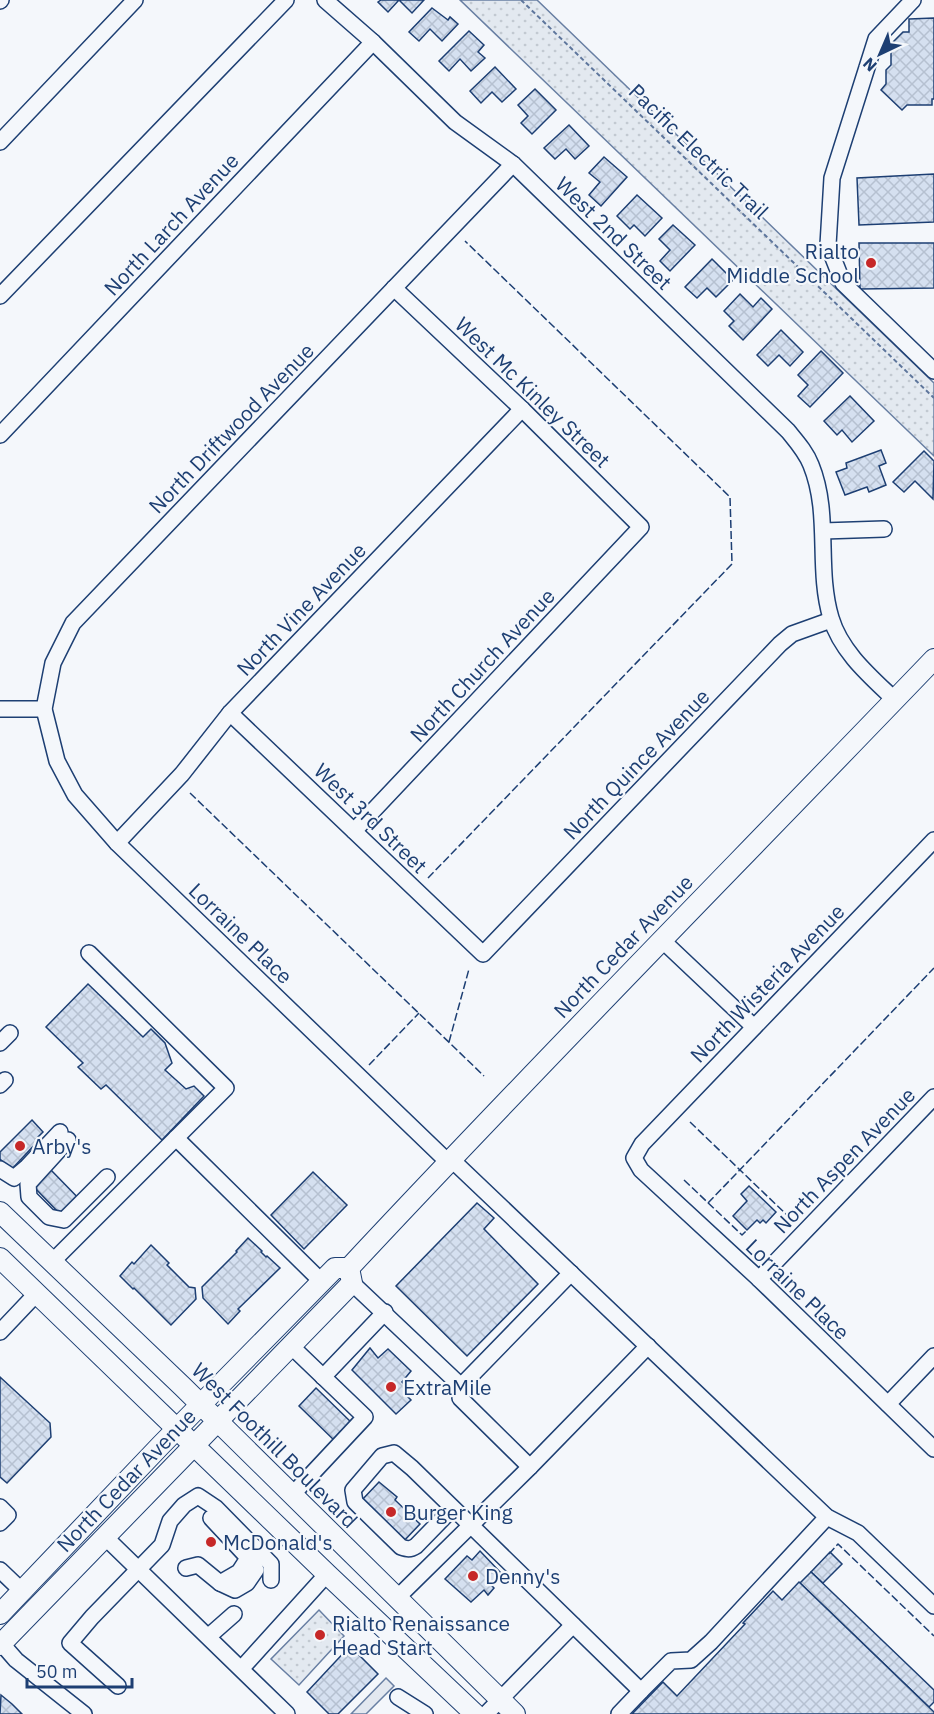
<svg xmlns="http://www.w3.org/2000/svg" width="934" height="1714" viewBox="0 0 934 1714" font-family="'IBM Plex Sans',sans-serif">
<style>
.grass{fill:url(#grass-dots);stroke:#687fa3;stroke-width:1.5}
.parking{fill:#e3e8f0;stroke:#687fa3;stroke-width:1.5}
.building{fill:url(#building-cross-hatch);stroke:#1d3f73;stroke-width:1.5}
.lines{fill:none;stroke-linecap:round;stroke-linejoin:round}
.minor-casing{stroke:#1d3f73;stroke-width:18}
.major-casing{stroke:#1d3f73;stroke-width:22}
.path{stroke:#5e769c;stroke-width:2;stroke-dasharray:4.5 3;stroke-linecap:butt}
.minor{stroke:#f4f7fb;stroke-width:15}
.major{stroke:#f4f7fb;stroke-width:20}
.fence{stroke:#1d3f73;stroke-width:1.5;stroke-dasharray:8 3;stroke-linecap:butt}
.poi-dot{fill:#c62828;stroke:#f4f7fb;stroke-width:2}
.labels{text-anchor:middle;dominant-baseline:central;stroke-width:4.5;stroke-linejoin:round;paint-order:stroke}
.street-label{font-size:21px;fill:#1d3f73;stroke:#f4f7fb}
.poi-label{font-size:21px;fill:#1d3f73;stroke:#f4f7fb;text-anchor:start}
</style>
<defs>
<pattern id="grass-dots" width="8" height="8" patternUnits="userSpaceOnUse" patternTransform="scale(1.5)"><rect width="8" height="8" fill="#e3e9f0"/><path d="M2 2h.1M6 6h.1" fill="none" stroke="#c2c9d1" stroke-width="1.8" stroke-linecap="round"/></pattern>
<pattern id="building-cross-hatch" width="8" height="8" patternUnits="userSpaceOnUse" patternTransform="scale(1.5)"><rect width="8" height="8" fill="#d5e0f0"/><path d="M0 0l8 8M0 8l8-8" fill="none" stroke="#b6c1d1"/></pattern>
</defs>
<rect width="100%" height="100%" fill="#f4f7fb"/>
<g class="grass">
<polygon points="460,0 537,0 934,383 934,456"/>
<polygon points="319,1610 344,1636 299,1685 271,1659"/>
</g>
<polygon class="parking" points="386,1678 394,1686 366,1714 351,1714"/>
<g class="building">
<polygon points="381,0 424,0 412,13 399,0 388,12 378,2"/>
<polygon points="432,8 448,20 450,17 458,24 442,41 430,29 419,41 409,32"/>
<polygon points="909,19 934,18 934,99 932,99 932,105 907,105 902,110 881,90 886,84 886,70 891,65 891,44 903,32 909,32"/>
<polygon points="469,31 484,45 478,52 485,58 471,71 460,59 449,71 439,61"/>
<polygon points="495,67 516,89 502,102 492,92 481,103 470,91"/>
<polygon points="535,89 556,110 532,134 521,123 528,116 518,105"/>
<polygon points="569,125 589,146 575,159 566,149 555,159 544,148"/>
<polygon points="604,157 627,177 601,206 589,195 600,182 589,173"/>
<polygon points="934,174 934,222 859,225 857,178"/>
<polygon points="637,195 662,218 645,236 634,225 630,229 617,216"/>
<polygon points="673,225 695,245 670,271 660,261 670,250 659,239"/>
<polygon points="859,243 934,243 934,288 860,289"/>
<polygon points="712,259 733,280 716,297 707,288 697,298 685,287"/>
<polygon points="740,294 753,307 761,298 772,309 743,340 729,326 734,321 724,311"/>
<polygon points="781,330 803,352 790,366 779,355 768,366 757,355"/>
<polygon points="821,351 843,373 810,407 798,396 808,385 798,375"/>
<polygon points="850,396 874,421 852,442 842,430 837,435 824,421"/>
<polygon points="881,450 886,463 879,466 886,485 869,492 867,487 845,495 836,472 847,468 846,463"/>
<polygon points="924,451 934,461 933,499 915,481 904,492 893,482"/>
<polygon points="88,984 143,1037 151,1029 165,1043 172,1063 165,1070 186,1089 194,1086 204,1096 162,1140 106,1085 101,1089 78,1067 83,1063 46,1027"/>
<polygon points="32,1120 43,1132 36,1139 39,1140 11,1170 0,1159 0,1152"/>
<polygon points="50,1169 86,1206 62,1216 34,1187"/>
<polygon points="313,1172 347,1205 304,1249 271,1215"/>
<polygon points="749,1186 776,1212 766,1223 763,1220 760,1223 757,1220 747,1230 733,1216 747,1201 741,1194"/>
<polygon points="477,1203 494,1218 484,1229 538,1284 467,1356 396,1286"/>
<polygon points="248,1238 262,1251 261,1252 266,1257 267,1256 280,1268 238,1309 240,1311 228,1324 203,1298 202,1287 237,1252 236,1251"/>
<polygon points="151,1245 169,1263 167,1265 189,1287 195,1288 196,1299 171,1325 134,1288 133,1289 120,1276 132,1262 134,1264"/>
<polygon points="370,1348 378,1358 388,1349 411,1371 402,1382 409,1389 404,1393 411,1400 396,1414 352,1370"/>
<polygon points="0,1377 50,1423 51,1437 7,1483 0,1477"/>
<polygon points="316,1388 355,1426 338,1444 299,1406"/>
<polygon points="379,1482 397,1497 395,1500 420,1524 403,1542 361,1501"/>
<polygon points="480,1551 501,1573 491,1585 494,1588 488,1595 484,1590 471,1602 445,1579 467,1556 472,1560"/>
<polygon points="830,1552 842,1564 823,1583 811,1572"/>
<polygon points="811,1572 934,1690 934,1702 929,1707 800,1583"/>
<polygon points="799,1582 934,1712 934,1714 632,1714 663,1682 677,1696 745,1624 743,1623 773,1591 782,1600"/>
<polygon points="350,1646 378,1674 338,1714 329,1714 307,1692"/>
<polygon points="1,1695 12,1704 22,1714 0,1714"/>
</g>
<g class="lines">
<defs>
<g id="minor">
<path d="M 325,0 L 373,42 L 455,122 L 513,164 L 788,431 C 797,442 806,452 811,465 C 831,514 816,568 831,618 C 841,652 871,677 895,700"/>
<polyline points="913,0 876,39 832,178 828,245 843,283 934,371"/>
<polyline points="0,1 1,0"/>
<polyline points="0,142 135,0"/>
<polyline points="0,296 286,0"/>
<polyline points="0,435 373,42"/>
<polyline points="823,531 884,529"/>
<polyline points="0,709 44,709"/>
<polyline points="230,713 483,954 780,644 792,634 831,620"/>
<polyline points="354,831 641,527 522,409 394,288"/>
<polyline points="934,840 642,1144 634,1158 641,1170 759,1279 934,1449"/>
<polyline points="117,843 182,774 230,713 522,409"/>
<polyline points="663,941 754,1027"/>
<polyline points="0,1043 10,1033"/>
<polyline points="0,1085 5,1080"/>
<polyline points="176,1138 321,1281"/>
<polyline points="68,1140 28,1184 29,1197 49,1217 64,1220 107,1177"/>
<polyline points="451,1159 827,1517 858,1533 934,1606"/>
<polyline points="448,1162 117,843 75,795 57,761 44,709 53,663 73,623 513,164"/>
<polyline points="0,1169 14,1178 27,1167 60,1132"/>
<polyline points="52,1262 226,1088 89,953"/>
<polyline points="759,1279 934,1097"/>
<polyline points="352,1283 461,1386 571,1273"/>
<polyline points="0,1332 37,1293"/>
<polyline points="291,1346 365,1417 292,1495"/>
<polyline points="323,1377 385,1312"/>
<polyline points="461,1386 460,1398 530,1467"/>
<polyline points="888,1404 934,1356"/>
<polyline points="0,1507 8,1515 0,1523"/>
<path d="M 453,1508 L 416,1546 C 410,1550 407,1549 401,1547 L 355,1502 L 353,1490 L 382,1456 L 394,1453 L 412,1468 L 641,1691 L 671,1661 L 691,1660 L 711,1642 L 827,1517"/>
<polyline points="104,1536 287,1714"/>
<polyline points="186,1568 198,1565 220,1583 235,1590 247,1583 256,1570 253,1563 211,1518"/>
<polyline points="0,1570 22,1591"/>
<polyline points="220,1583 239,1572 248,1558"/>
<polyline points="397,1598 530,1467 648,1346"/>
<polyline points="209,1636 234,1614"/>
<polyline points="2,1644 16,1660 84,1714"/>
<polyline points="242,1668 327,1574"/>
<polyline points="118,1686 70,1643 92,1617 162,1545 170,1521 184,1505 198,1496 216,1508 271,1564 271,1580"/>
<polyline points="398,1697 425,1714"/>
<polyline points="486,1714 573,1625"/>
<polyline points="619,1714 641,1691"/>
</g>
<g id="major">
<polyline points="0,1212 183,1387 515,1714"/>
<polyline points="0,1258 327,1574 475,1714"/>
<path d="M 0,1614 L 161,1445 L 335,1268 L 349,1268 C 541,1062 739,862 934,659"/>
<polyline points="0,1645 352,1283 349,1268"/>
</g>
</defs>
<use href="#minor" class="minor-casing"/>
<use href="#major" class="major-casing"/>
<polyline class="path" points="521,0 934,398"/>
<use href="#minor" class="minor"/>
<use href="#major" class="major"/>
<g class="fence">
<polyline points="190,793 484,1076"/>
<polyline points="428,878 732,564 730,497 465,241"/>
<polyline points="449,1042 469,969"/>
<polyline points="369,1065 419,1013"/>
<polyline points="690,1122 789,1217"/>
<polyline points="684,1180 742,1235 747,1230"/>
<polyline points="708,1203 934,968"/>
<polyline points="829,1554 838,1544 934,1636"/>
</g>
</g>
<g class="poi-dot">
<circle cx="871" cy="263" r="6"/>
<circle cx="20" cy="1146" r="6"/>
<circle cx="391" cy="1387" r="6"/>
<circle cx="391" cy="1512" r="6"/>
<circle cx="211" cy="1542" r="6"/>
<circle cx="473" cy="1576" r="6"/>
<circle cx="320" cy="1635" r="6"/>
</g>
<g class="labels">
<g class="street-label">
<text transform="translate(699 151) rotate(44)">Pacific Electric Trail</text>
<text transform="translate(171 224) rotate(-47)">North Larch Avenue</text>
<text transform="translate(614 233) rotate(44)">West 2nd Street</text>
<text transform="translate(533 392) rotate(44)">West Mc Kinley Street</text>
<text transform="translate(231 428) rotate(-46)">North Driftwood Avenue</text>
<text transform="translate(301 609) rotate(-46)">North Vine Avenue</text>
<text transform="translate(482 665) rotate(-47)">North Church Avenue</text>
<text transform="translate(636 764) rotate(-46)">North Quince Avenue</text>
<text transform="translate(371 818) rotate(44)">West 3rd Street</text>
<text transform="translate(241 933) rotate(44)">Lorraine Place</text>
<text transform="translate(623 946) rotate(-46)">North Cedar Avenue</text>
<text transform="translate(767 983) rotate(-46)">North Wisteria Avenue</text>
<text transform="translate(844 1160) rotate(-46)">North Aspen Avenue</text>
<text transform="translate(798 1289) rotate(44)">Lorraine Place</text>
<text transform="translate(275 1445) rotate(45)">West Foothill Boulevard</text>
<text transform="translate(126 1480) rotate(-46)">North Cedar Avenue</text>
</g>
<g class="poi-label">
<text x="859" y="251" text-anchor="end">Rialto<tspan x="859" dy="24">Middle School</tspan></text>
<text x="32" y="1146">Arby's</text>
<text x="403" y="1387">ExtraMile</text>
<text x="403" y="1512">Burger King</text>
<text x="223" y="1542">McDonald's</text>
<text x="485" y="1576">Denny's</text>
<text x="332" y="1623">Rialto Renaissance<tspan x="332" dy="24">Head Start</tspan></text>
</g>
</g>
<g transform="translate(880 54) rotate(224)" stroke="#f4f7fb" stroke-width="4.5" paint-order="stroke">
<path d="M0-4.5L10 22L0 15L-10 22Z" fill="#1d3f73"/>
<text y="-9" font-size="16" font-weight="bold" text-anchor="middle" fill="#1d3f73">N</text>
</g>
<path d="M27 1678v9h105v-9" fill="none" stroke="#1d3f73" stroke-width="3"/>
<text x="36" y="1678" font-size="18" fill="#1d3f73" stroke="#f4f7fb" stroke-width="4.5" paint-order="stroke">50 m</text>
</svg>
